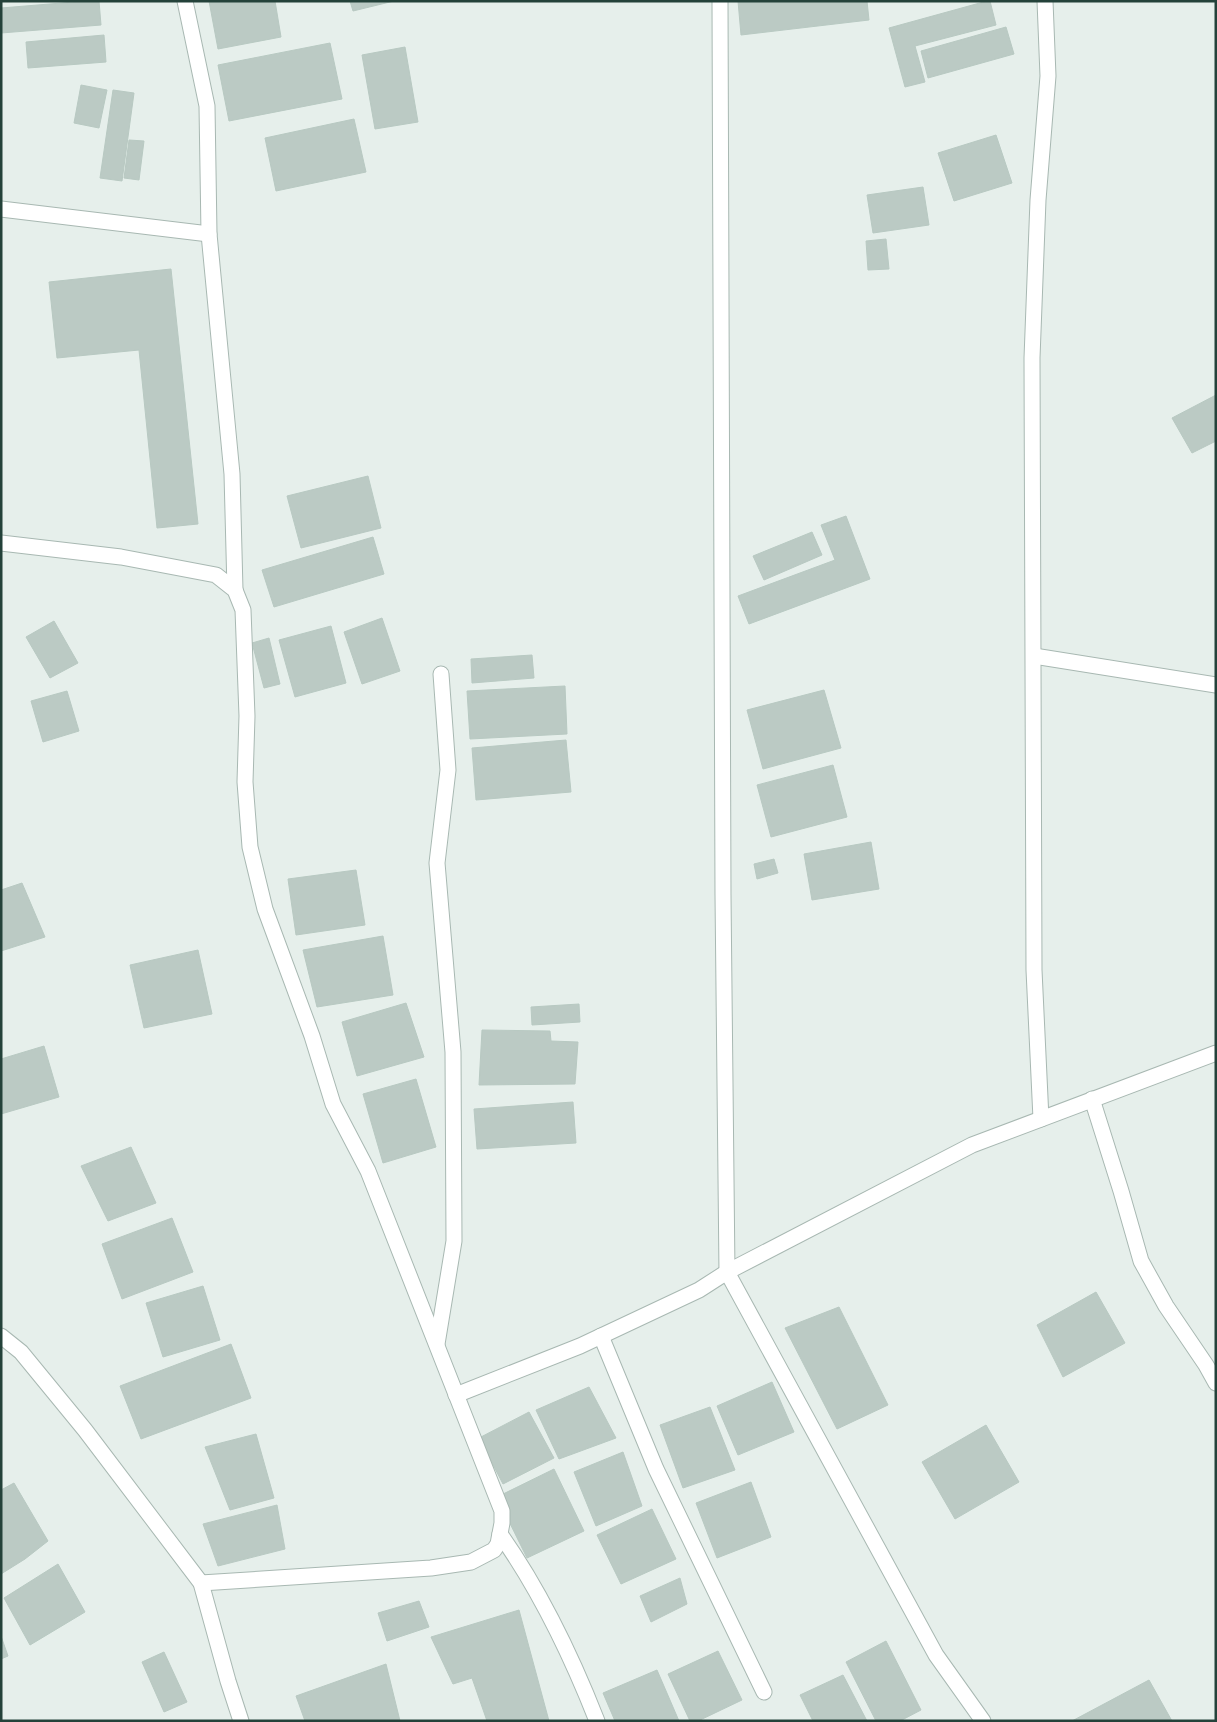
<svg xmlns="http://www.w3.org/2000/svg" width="1217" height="1722" viewBox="0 0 1217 1722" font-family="'Source Sans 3',sans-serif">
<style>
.building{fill:#bbcac4;stroke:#b8c9c2}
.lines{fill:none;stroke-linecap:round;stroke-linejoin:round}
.minor-casing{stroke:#a8b8b2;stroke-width:17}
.minor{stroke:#fff;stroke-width:15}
</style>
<rect width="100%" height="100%" fill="#e6efeb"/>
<g class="building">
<polygon points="86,1 99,1 101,25 1,33 1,8"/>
<polygon points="209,1 275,1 281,37 218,49"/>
<polygon points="350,1 394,1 353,11"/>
<polygon points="738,1 867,1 869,20 741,35"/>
<polygon points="987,1 990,1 996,25 915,46 925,82 905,87 889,28"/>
<polygon points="1006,27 1014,54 928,78 921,51"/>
<polygon points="104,35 106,62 28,68 26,42"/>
<polygon points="330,43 342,99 229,121 218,65"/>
<polygon points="405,47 418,122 375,129 362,55"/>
<polygon points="81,85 107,90 99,128 74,123"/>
<polygon points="113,90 134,93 122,181 100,178"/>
<polygon points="354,119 366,172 276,191 265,138"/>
<polygon points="996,135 1012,183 954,201 938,153"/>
<polygon points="129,140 144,141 139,180 124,178"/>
<polygon points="923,187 929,225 873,233 867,195"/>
<polygon points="886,239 889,269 868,270 866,241"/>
<polygon points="171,269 198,524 157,528 139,350 57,358 49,282"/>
<polygon points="1216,395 1216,441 1192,453 1172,418"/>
<polygon points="368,476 381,528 301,548 287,496"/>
<polygon points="846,516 870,579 749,624 738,596 835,560 821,525"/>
<polygon points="812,532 822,555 764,580 753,556"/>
<polygon points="373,537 384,574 274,607 262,570"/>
<polygon points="382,618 400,671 362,684 344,632"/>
<polygon points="54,621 78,663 50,678 26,637"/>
<polygon points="331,626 346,683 295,697 279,640"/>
<polygon points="269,638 280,684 264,688 252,643"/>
<polygon points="532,655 534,678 472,683 471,659"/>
<polygon points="565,686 567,734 470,739 467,691"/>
<polygon points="824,690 841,748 763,769 747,710"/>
<polygon points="67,691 79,731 43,742 31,701"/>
<polygon points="566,740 571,792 476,800 472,748"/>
<polygon points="833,765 847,817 771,837 757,785"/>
<polygon points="871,842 879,889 812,900 804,854"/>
<polygon points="774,859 778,873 757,879 754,864"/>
<polygon points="356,870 365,925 296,935 288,879"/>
<polygon points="22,883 45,937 1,951 1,890"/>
<polygon points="383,936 393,995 317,1007 303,950"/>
<polygon points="198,950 212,1014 144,1028 130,965"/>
<polygon points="406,1003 424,1057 357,1076 342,1022"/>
<polygon points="579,1004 580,1022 532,1025 531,1007"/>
<polygon points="482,1030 550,1031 551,1041 578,1042 575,1084 479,1085"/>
<polygon points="44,1046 59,1097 1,1114 1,1059"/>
<polygon points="416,1079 436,1147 383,1163 363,1094"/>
<polygon points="573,1102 576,1143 477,1149 474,1109"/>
<polygon points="131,1147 156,1203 108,1221 81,1166"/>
<polygon points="172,1218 193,1272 122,1299 102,1244"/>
<polygon points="203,1286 220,1340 163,1357 146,1303"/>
<polygon points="1096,1292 1125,1343 1063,1377 1037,1325"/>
<polygon points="839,1307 888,1405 837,1429 785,1328"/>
<polygon points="231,1344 251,1398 141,1439 120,1386"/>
<polygon points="772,1382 794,1432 738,1455 717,1406"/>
<polygon points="589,1387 616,1438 559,1459 536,1410"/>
<polygon points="710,1407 735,1470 683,1488 660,1425"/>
<polygon points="529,1412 554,1458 503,1484 479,1438"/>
<polygon points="986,1425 1019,1482 955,1519 922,1462"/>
<polygon points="256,1434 274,1498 230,1510 205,1447"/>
<polygon points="623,1452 642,1506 596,1526 574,1472"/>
<polygon points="554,1469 584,1531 527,1558 497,1497"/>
<polygon points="751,1482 771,1537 717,1558 696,1503"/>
<polygon points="14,1483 48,1541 25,1559 1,1574 1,1490"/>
<polygon points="277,1505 285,1549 218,1566 203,1524"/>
<polygon points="652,1509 676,1559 621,1584 597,1535"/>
<polygon points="58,1564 85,1612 30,1645 4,1598"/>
<polygon points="680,1578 687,1604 651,1622 640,1596"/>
<polygon points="419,1601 429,1627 387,1641 378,1613"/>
<polygon points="519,1610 549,1721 487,1721 472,1678 453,1684 431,1637"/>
<polygon points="1,1636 8,1656 1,1659"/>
<polygon points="886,1641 921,1710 900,1721 876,1721 846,1662"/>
<polygon points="718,1651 742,1700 698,1721 690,1721 668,1674"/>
<polygon points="164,1652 187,1702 164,1712 142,1662"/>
<polygon points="386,1664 400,1721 305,1721 296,1696"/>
<polygon points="657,1670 679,1721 615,1721 603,1693"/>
<polygon points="843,1675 867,1721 813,1721 800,1695"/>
<polygon points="1149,1680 1172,1721 1072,1721"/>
</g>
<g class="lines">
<defs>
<g id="minor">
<polyline points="185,1 207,106 209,234 232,474 235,590"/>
<polyline points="720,1 723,895 727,1272 936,1655 983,1721"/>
<polyline points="1,209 209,234"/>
<polyline points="1,543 121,557 216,575 235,590 243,610 247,716 245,782 250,847 265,909 312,1036 333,1104 368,1171 502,1511 502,1523 498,1544 494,1550 471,1562 431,1568 201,1583"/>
<polyline points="1034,656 1216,685"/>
<polyline points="1092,1099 1121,1191 1141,1261 1166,1306 1206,1365 1216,1383"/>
<polyline points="1041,1119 1034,970 1032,358 1038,200 1048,76 1045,1"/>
<polyline points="1,1336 21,1352 85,1430 201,1583 228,1681 241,1721"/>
<polyline points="601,1336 656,1469 764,1692"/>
<polyline points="437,1344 454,1241 453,1052 437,863 448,770 441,674"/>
<polyline points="456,1395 580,1346 699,1290 727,1272 972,1145 1216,1053"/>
<path d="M 500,1534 C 541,1592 571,1655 597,1721"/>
</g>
</defs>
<use href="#minor" class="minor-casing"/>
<use href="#minor" class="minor"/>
</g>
<rect width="1217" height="1722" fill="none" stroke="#24423a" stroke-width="5"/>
</svg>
